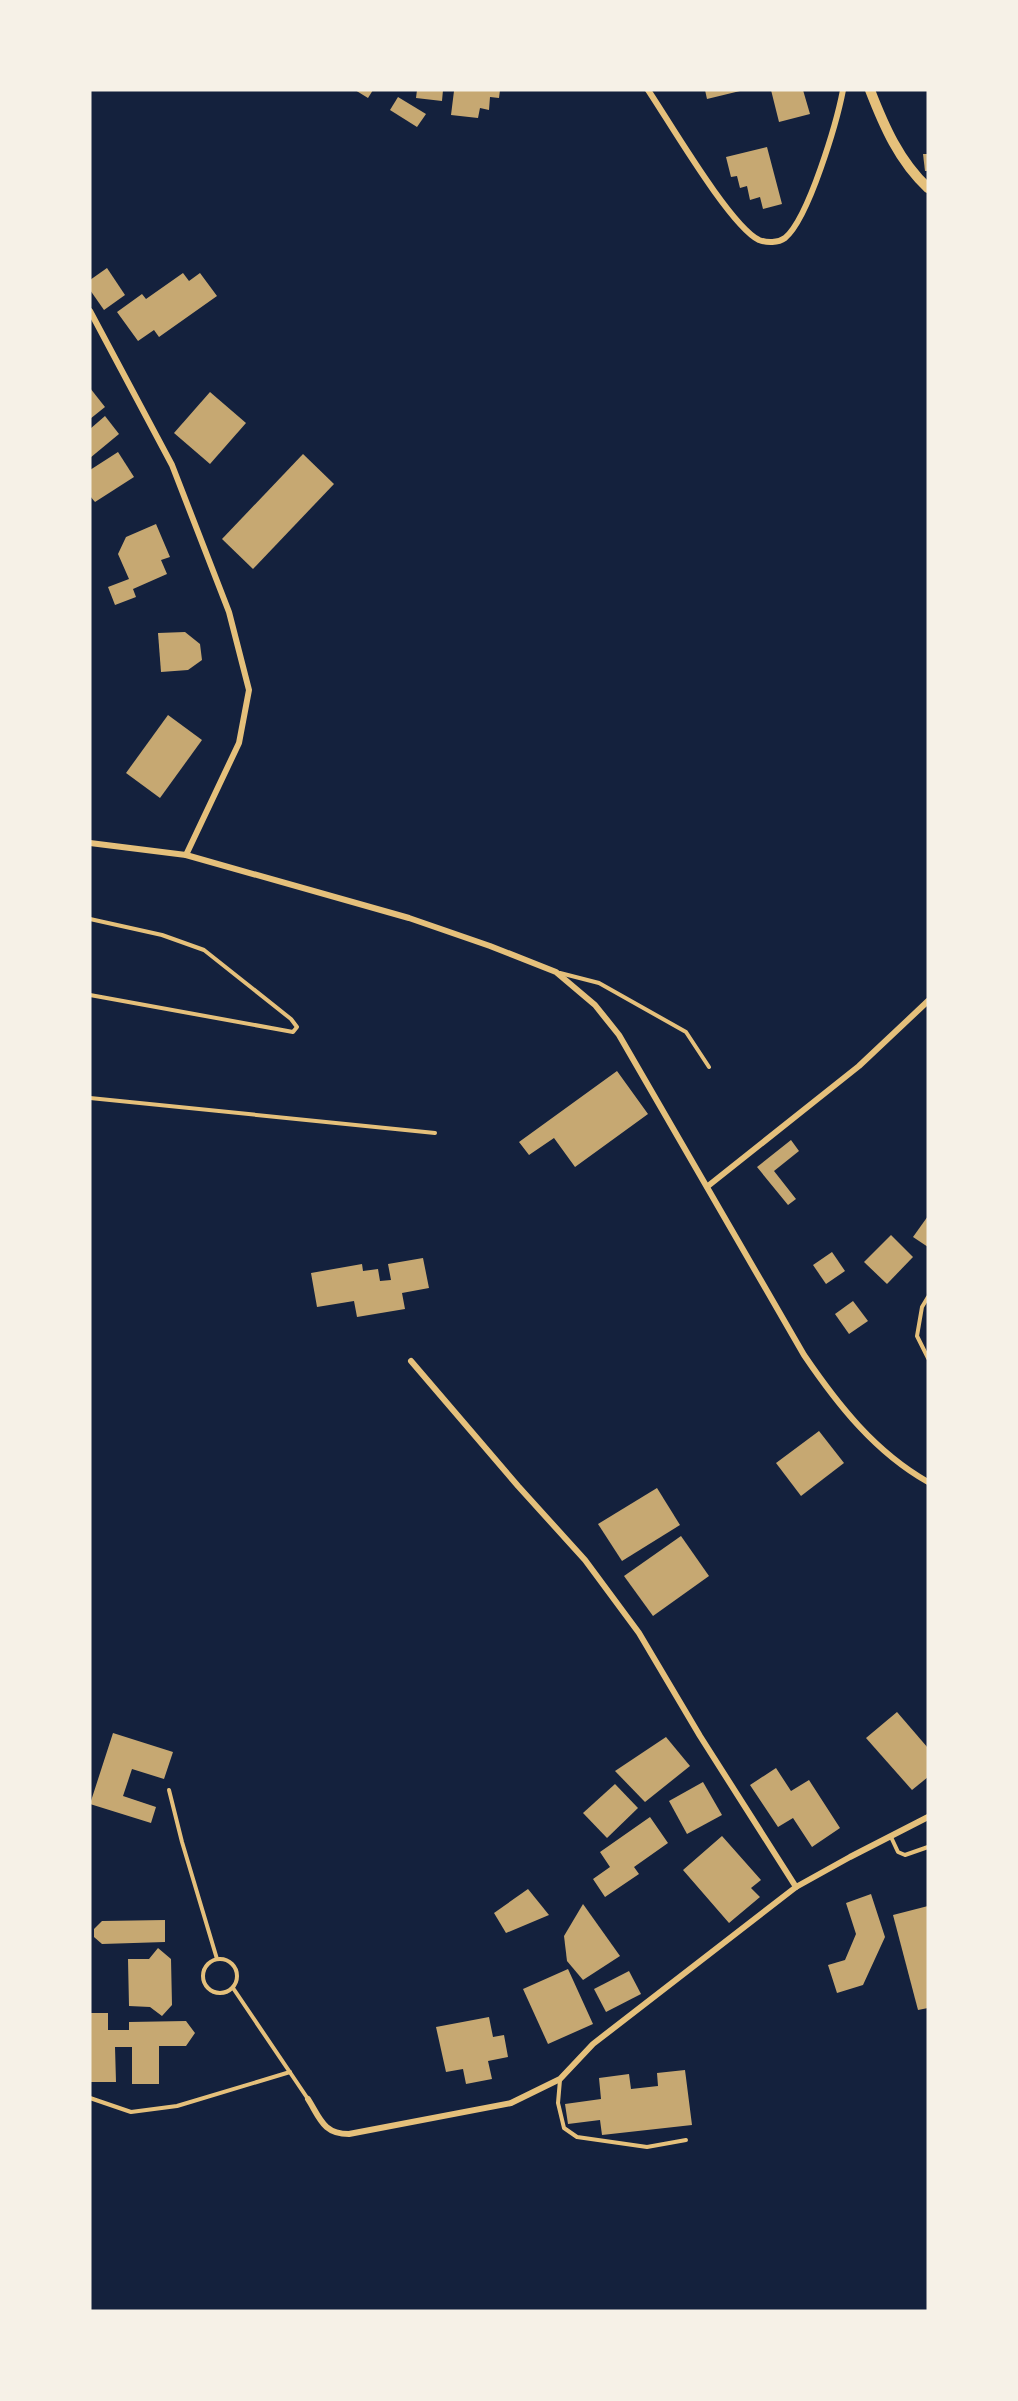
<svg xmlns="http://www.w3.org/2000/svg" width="1018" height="2401" viewBox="0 0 1018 2401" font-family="Signika,sans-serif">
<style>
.building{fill:#c6a872}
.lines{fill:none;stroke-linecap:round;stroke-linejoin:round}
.service{stroke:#e5c07b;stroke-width:4}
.minor{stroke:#e5c07b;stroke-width:6}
.tertiary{stroke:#e5c07b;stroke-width:10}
</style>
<rect width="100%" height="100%" fill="#14213d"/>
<g class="building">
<polygon points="355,90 373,90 368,98"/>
<polygon points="417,90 443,90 442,101 416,98"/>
<polygon points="500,90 499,98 490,97 489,110 480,108 478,118 451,115 454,91"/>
<polygon points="705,90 740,90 740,91 707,99"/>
<polygon points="771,90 803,90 810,114 779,122"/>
<polygon points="398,97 426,114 417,127 390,110"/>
<polygon points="767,147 782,204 763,209 760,197 750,200 747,186 740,188 737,176 731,177 726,157"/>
<polygon points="923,154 928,154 928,171 925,171"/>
<polygon points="107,268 125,295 104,310 90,290 90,280"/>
<polygon points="183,273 189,281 200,273 217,296 159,337 154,330 138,341 117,312 142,294 146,299"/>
<polygon points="90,388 105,407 90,419"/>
<polygon points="210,392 246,423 210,464 174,433"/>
<polygon points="105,416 119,434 90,458 90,429"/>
<polygon points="118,452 134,477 95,502 90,496 90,470"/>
<polygon points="303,454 334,484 253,569 222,539"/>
<polygon points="156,524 170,557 161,560 167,574 133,589 136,597 115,605 108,587 129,579 118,554 126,537"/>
<polygon points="185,632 200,644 202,660 188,670 161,672 158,633"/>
<polygon points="168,715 202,740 160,798 126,773"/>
<polygon points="617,1071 648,1114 575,1167 554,1138 529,1155 519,1142"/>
<polygon points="791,1140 799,1151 774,1171 796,1199 788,1205 757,1167"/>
<polygon points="928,1216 928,1247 913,1237"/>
<polygon points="891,1235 913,1257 887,1284 864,1262"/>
<polygon points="832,1252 845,1271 826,1284 813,1265"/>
<polygon points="423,1258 429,1288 402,1293 405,1309 357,1317 354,1301 317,1307 311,1273 362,1264 363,1271 378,1269 380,1281 391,1280 388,1264"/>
<polygon points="853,1301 868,1321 849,1334 835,1314"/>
<polygon points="819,1431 844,1463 801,1496 776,1463"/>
<polygon points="657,1488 680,1525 622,1561 598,1524"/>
<polygon points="681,1536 709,1576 653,1616 624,1576"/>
<polygon points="897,1712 928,1748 928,1777 912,1790 866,1738"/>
<polygon points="113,1733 173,1752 164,1779 132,1769 123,1796 156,1807 151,1823 90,1804"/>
<polygon points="666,1737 690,1766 645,1802 615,1771"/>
<polygon points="776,1768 791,1791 809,1780 840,1828 812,1847 793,1818 778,1827 750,1785"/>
<polygon points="703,1782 722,1815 687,1834 669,1801"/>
<polygon points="615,1784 638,1808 607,1838 583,1813"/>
<polygon points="650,1817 668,1843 634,1867 639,1874 605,1897 593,1879 610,1867 600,1852"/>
<polygon points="722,1836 761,1880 751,1888 760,1897 729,1923 683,1870"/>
<polygon points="528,1889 549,1915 506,1933 494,1913"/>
<polygon points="871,1894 885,1937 863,1985 837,1993 828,1965 845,1960 856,1934 846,1903"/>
<polygon points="583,1904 620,1956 583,1980 567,1961 564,1936"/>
<polygon points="928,1906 928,2008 918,2010 893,1915"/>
<polygon points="165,1920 165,1942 102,1944 94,1937 94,1929 102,1921"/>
<polygon points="158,1948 171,1959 172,2005 162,2016 150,2007 129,2006 128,1959 149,1959"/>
<polygon points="568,1969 593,2024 548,2044 523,1989"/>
<polygon points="629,1971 641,1994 606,2012 594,1989"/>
<polygon points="90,2013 108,2013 108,2030 129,2030 129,2022 186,2021 195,2033 186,2046 159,2046 159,2084 132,2084 132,2047 115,2047 116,2082 90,2082"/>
<polygon points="489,2017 493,2037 504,2035 508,2057 488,2061 492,2079 466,2084 463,2069 446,2072 436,2027"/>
<polygon points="685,2070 692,2125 602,2135 600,2120 568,2124 565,2104 601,2099 599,2078 629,2074 631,2089 658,2086 657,2073"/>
</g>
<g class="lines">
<g class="service">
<polyline points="90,919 162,935 204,950 291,1019 297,1027 293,1032 90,995"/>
<polyline points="560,973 599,983 686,1032 709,1067"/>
<polyline points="90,1098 435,1133"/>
<polyline points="928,1297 922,1307 917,1336 928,1358"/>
<polyline points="169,1790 182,1842 217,1959"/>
<polyline points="891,1837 898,1852 905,1855 928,1847"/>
<circle cx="220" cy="1976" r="17"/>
<polyline points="233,1988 308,2099"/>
<polyline points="560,2080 558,2103 564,2128 577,2137 647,2147 686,2140"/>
<polyline points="90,2098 131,2112 177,2106 290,2072"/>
</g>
<g class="minor">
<path d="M 648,90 C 669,121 730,226 759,240 C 767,243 778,243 785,238 C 809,218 837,121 843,90"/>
<polyline points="90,311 172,465 229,612 249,690 239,743 186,855"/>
<path d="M 90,843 L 186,855 L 409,918 L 490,946 L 556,972 L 595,1005 L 619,1035 L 804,1355 C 838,1405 875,1452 928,1482"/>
<polyline points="708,1186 859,1066 928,1001"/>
<polyline points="411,1361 518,1486 585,1560 639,1633 700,1736 796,1887"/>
<path d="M 308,2099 C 320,2118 323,2134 349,2134 L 511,2103 L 560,2079 L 593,2044 L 796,1887 L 850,1857 L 928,1817"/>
</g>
<path class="tertiary" d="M 870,90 C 884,126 899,161 928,188"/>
</g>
<rect width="1018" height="2401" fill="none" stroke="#f6f1e7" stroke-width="183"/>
</svg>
